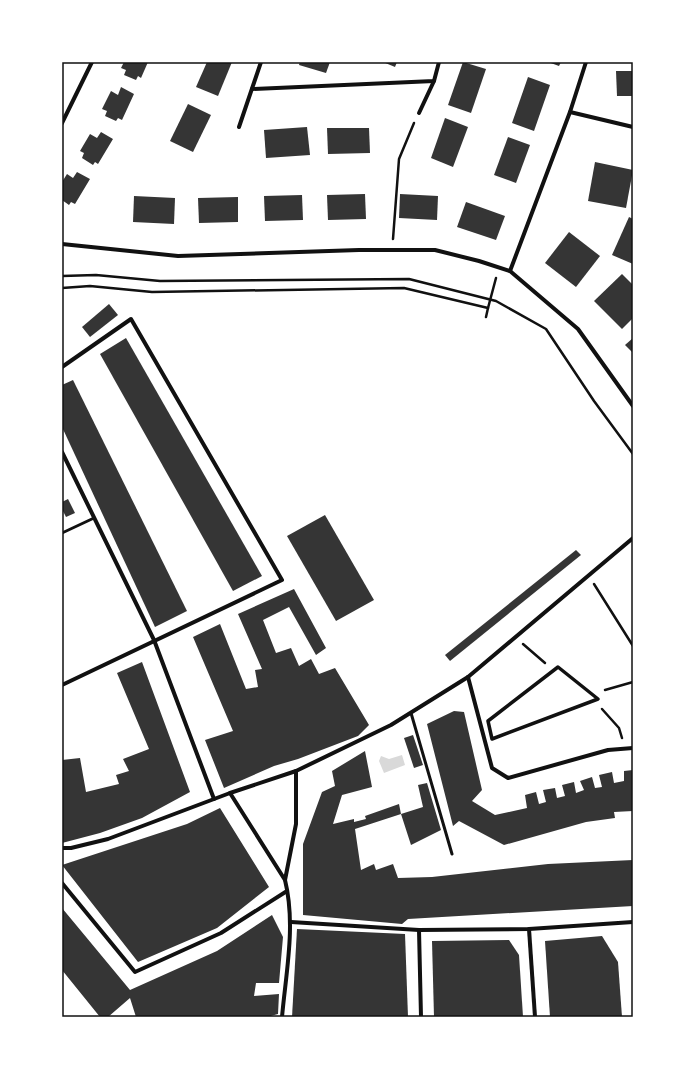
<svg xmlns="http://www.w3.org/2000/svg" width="695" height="1079" viewBox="0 0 695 1079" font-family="'PT Sans Narrow',sans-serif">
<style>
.water{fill:#d9d9d9}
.building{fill:#353535}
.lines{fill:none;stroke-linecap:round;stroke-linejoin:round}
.path{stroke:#111;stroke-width:2.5}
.service{stroke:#111;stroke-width:3}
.pedestrian{stroke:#111;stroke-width:3.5}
.minor{stroke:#111;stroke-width:4}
.neatline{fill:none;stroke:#111;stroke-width:1.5}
</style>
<rect width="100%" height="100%" fill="#fff"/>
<polygon class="water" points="402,755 405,765 384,773 379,761 381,756 389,759"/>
<g class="building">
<polygon points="124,62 148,62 141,78 138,76 136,80 124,75 126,70 121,68"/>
<polygon points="207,62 232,62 218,96 196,87"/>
<polygon points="300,62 330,62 326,73 299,65"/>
<polygon points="383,62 397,62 395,67"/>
<polygon points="463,62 486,69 471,113 448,105"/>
<polygon points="548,62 561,62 559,66"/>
<polygon points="616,71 633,71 633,96 617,96"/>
<polygon points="528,77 550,85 534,131 512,123"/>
<polygon points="121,87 134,94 122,120 118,118 116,121 105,116 107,111 102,109 111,91 118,95"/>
<polygon points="188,104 211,115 193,152 170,141"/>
<polygon points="445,118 468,127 453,167 431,158"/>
<polygon points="307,127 310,155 266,158 264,130"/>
<polygon points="327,128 369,128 370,153 328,154"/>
<polygon points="101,132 113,139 98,164 95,162 93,165 82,158 84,153 80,151 90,134 97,138"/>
<polygon points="508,137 530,145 516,183 494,175"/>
<polygon points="595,162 633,170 626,208 588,201"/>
<polygon points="77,172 90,179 75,204 71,202 69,205 62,200 62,182 67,174 73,178"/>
<polygon points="365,194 366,219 328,220 327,195"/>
<polygon points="400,194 438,196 437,220 399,218"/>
<polygon points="302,195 303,220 265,221 264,196"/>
<polygon points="134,196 175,198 174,224 133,222"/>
<polygon points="238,197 238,222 199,223 198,198"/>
<polygon points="466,202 505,216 496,240 457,227"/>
<polygon points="629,217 633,219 633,264 612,255"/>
<polygon points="569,232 600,256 576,287 545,263"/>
<polygon points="622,274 633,285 633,318 622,329 594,301"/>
<polygon points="109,304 118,315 90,337 82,327"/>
<polygon points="126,338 262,576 233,591 100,354"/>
<polygon points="633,338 633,353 625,345"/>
<polygon points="73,380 187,611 155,627 62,427 62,385"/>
<polygon points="68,499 75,513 66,517 62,509 62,502"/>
<polygon points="325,515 374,600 336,621 287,536"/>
<polygon points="576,550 581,555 450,661 445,655"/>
<polygon points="294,589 326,648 316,655 289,607 263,620 276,653 291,648 299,666 311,659 319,674 335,668 369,725 358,736 298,759 274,766 224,788 205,740 233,731 193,637 220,624 246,689 258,687 255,670 262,669 238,614"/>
<polygon points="142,662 190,792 142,818 100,833 62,843 62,760 80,758 86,792 119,784 116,775 129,771 123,759 149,749 117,673"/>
<polygon points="454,711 464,712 482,790 472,801 495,815 527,808 525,795 536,792 539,804 546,802 543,790 555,788 557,798 565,796 562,785 574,782 576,793 584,790 580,781 592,777 595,788 602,787 599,775 612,772 614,783 624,781 624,771 633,770 633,811 614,812 615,818 586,822 504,845 459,821 453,826 427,724"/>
<polygon points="413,735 423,765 414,768 404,738"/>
<polygon points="365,751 372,787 342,795 333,824 354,819 354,822 366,819 365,816 399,804 401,814 355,829 361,870 374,864 376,870 393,864 398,878 432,877 548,864 633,860 633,906 408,919 402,924 303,915 303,844 322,792 335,786 332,771"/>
<polygon points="427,783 441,830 411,845 401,814 423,807 418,785"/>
<polygon points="220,808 269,887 217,928 138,962 62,865 187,824"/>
<polygon points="62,908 130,990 217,951 272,915 283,937 279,983 256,983 254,996 279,994 278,1014 267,1017 136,1017 130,998 108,1017 100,1017 62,970"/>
<polygon points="297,929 405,934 408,1017 292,1017"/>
<polygon points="602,936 618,962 622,1017 550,1017 545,941"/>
<polygon points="509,940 519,955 523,1017 434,1017 432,941"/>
</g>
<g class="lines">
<g class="path">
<polyline points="393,239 399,159 414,123"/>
<polyline points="62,276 96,275 160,281 409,279 496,301 546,329 594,401 633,454"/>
<polyline points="62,288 90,286 152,292 404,288 488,308 486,317"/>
<polyline points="488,308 496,278"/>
<polyline points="594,584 633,646"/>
<polyline points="523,644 545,663"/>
<polyline points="605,690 633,682"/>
<polyline points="602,709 619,728 622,738"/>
</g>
<g class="service">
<polyline points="62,533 94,518"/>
<polyline points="411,713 452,854"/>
</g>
<polygon class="pedestrian" points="558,667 598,699 492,739 488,721"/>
<g class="minor">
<polyline points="252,89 434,81 439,62"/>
<polyline points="570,112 633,127"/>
<polyline points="419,113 434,81"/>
<polyline points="62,123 92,62"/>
<polyline points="239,127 261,62"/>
<polyline points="62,244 178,256 359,250 435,250 479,261 510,271 578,329 633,406"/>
<polyline points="510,271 570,112 586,62"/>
<polyline points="62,367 131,319 282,580 62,685"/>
<polyline points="62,452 154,640 214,799"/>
<polyline points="468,677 492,768 508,778 608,750 633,748"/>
<path d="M 230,793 L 285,880 C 296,925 286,972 282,1017"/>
<polyline points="62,848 71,848 108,839 230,793 296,771 391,725 468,677 633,538"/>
<polyline points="285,880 296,824 296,771"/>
<polyline points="62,883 135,972 221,933 287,891"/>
<polyline points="291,922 419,930 529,929 633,922"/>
<polyline points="529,929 535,1017"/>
<polyline points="419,930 421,1017"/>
</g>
</g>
<rect width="695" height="1079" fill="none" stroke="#ffffff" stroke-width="126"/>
<rect x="63" y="63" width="569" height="953" class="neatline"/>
</svg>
